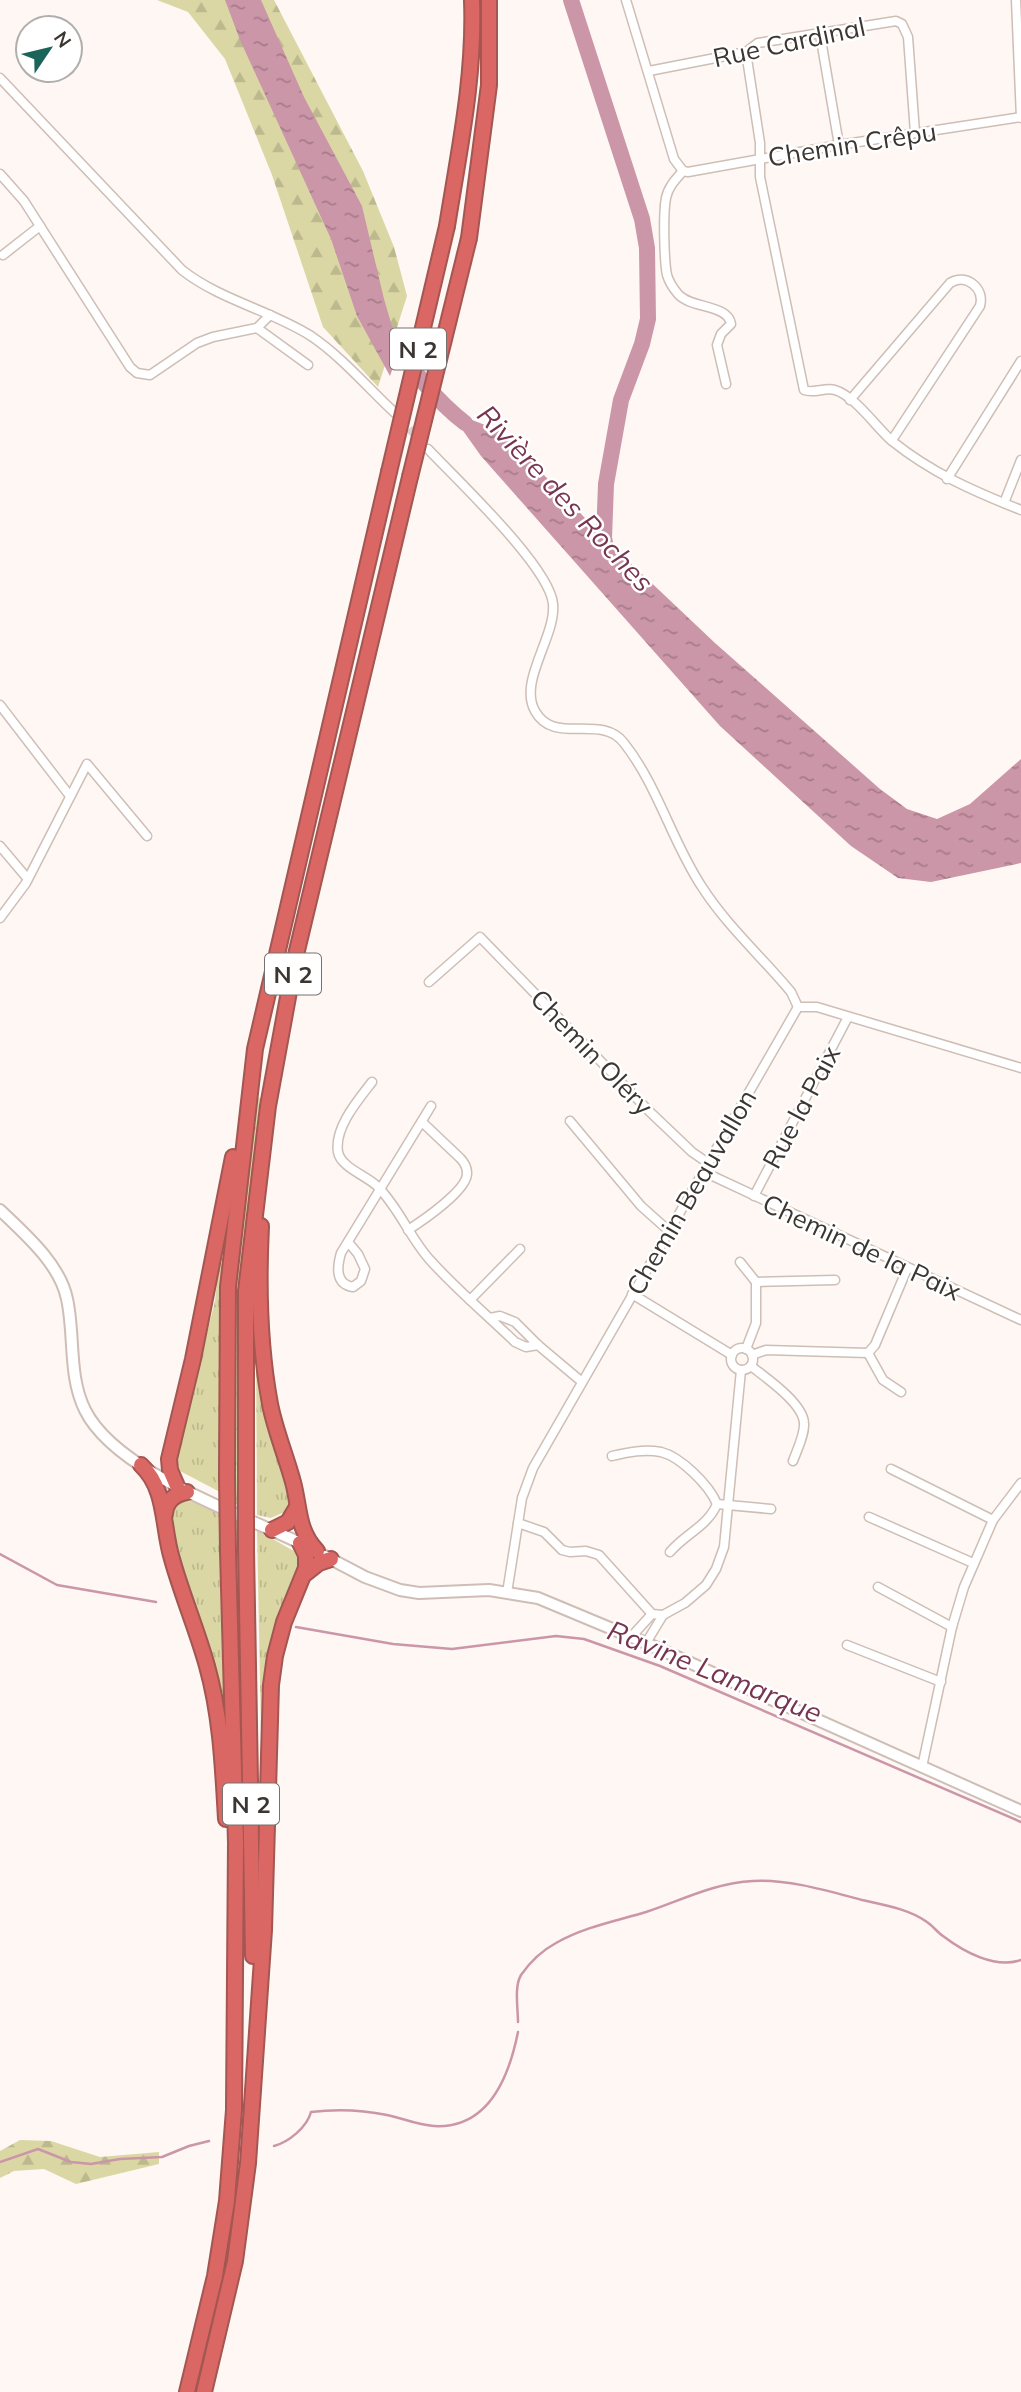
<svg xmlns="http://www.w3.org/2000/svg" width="1021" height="2392" viewBox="0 0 1021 2392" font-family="Mulish,sans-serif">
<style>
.grass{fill:url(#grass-tufts)}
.forest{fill:url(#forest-firs)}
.water{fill:url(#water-ripples)}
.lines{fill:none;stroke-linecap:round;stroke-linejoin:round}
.stream{stroke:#cb96a8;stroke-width:2.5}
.river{stroke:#cb96a8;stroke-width:16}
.street-tunnel{stroke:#d7d0cc;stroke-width:8;stroke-dasharray:8 4;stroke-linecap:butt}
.street-casing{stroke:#cebeb5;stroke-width:11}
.secondary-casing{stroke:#cebeb5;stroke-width:14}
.highway-casing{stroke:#a35652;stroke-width:18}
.street{stroke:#fff;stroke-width:8}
.secondary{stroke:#fff;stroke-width:10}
.highway{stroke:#da6764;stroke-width:14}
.highway-bridge-casing{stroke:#a35652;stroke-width:18;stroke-linecap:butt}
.highway-bridge{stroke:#da6764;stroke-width:14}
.labels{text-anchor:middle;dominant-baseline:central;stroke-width:5;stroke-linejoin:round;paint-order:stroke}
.shield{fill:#fff;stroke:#767270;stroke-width:2}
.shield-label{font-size:24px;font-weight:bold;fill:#3c3632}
.street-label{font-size:26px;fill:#3c3632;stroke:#fff}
.water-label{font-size:28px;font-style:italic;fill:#77354f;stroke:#fff}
</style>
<defs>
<pattern id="grass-tufts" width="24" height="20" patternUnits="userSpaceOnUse" patternTransform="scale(1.75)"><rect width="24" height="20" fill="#dbd7a5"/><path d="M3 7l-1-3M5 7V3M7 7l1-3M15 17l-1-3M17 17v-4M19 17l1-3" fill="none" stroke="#bdb98e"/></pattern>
<pattern id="forest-firs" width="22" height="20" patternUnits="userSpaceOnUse" patternTransform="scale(1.75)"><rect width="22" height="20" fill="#dbd7a5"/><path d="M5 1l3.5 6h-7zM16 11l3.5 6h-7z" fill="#bdb98e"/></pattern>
<pattern id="water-ripples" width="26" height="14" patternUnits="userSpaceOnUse" patternTransform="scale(1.75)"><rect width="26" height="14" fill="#cb96a8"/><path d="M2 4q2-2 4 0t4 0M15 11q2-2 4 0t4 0" fill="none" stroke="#a67b89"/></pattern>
</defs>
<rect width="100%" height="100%" fill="#fef7f3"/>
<g class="grass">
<polygon points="255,1096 260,1098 242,1268 238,1375 241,1504 235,1504 236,1268"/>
<polygon points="219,1263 224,1264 220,1317 220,1492 178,1470 175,1461 215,1301"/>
<path d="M 256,1345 C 259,1366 260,1389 264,1411 C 270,1439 297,1484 287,1511 L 271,1518 L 257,1515 Z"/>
<polygon points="191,1501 221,1512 224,1698 220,1698 202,1634 204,1632 177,1546 170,1512 173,1503"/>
<polygon points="236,1522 242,1523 246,1895 242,1895"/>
<polygon points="257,1530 299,1554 301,1561 272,1642 262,1782"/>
</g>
<g class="forest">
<polygon points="157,0 274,0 363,171 394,247 407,296 378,387 323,327 272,175 225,59 188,12"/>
<polygon points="20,2140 51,2141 100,2157 159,2152 159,2164 76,2184 44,2169 14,2171 0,2178 0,2151"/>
</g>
<g class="water">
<polygon points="225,0 261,0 304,97 362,206 384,299 399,350 390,376 357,316 331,239 240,40"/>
<polygon points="449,411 503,432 604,538 715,643 880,789 907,809 937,819 970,804 1021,759 1021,863 931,882 898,878 851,846 720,726 481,456"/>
</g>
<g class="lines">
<g class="stream">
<polyline points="0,1554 57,1585 156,1602"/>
<polyline points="296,1627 393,1644 452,1649 556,1636 584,1639 660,1666 1021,1822"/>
<path d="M 518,2022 C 518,2008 514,1987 521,1975 C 530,1962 543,1950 556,1943 C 584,1927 616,1921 646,1912 C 682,1900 714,1883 753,1881 C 789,1879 828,1891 862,1900 C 884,1905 909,1909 927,1922 C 933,1926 937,1932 943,1936 C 964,1952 995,1969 1021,1960"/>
<path d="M 274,2146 C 289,2142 307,2127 311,2112 C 335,2109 363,2110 387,2115 C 402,2118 417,2125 434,2126 C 488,2129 509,2077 518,2032"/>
<polyline points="0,2162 38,2149 71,2162 91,2164 120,2159 162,2157 189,2146 209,2141"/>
</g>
<g class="river">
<polyline points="571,0 642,219 647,248 648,319 642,344 621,400 606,484 604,538 608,557"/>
<path d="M 389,334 C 409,366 435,400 465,423"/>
</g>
<polyline class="street-tunnel" points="401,420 428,449"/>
<defs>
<g id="street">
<polyline points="626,0 674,159 683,171"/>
<polyline points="1016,0 1021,118"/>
<polyline points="820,34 839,145"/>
<path d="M 746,52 L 760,143 L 760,177 L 804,390 C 814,394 825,387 835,390 C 855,396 876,427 892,441 C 932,473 973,491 1021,510"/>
<polyline points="649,71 746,52 758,43 896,21 902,24 908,37 915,133"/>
<path d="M 0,78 L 182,270 C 220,300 270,310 311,336 C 342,357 368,388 395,413"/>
<polyline points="683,171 688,172 839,145 1021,117"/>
<path d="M 683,171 C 676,179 668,187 666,198 C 663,213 664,260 667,275 C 669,282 673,288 678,294 C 691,309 728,304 731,324 L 721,334 L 717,345 L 726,384"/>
<polyline points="0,174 24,201 130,367 137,373 150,375 197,343 213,337 257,328 270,315"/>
<polyline points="3,255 40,226"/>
<polyline points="257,328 308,365"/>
<path d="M 850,400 L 950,283 C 966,273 985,288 980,306 L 892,440"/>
<path d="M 428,449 C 456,479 550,567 553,604 C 556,637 518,681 535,711 C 554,746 601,713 624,743 C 658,786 672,842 702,887 C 727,926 762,957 791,992 L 798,1007"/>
<polyline points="947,479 1021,361"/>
<polyline points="1004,503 1021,460"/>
<polyline points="0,705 70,796"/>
<polyline points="0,846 27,878"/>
<polyline points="0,918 26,883 87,764 147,836"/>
<polyline points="429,982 480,937 649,1111 692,1152 708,1163"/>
<polyline points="798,1007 817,1007 1021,1068"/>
<path d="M 372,1082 C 358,1100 334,1128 338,1152 C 341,1168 368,1176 378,1187 C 399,1208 410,1238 430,1260 C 456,1289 487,1315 515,1342 L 526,1347 L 538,1345"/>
<polyline points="570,1121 641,1206 669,1231"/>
<polyline points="704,1172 1021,1320"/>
<polyline points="754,1196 848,1017"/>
<path d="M 408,1230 C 422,1221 468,1190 467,1173 C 467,1167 464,1162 460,1158 L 422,1122"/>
<path d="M 348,1242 L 358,1254 L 365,1269 L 361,1281 L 353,1287 C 335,1284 337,1267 341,1253 L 431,1106"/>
<polyline points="740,1262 756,1282 756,1323 746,1349"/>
<polyline points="756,1282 835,1280"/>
<polyline points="632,1294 732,1355"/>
<polyline points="470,1300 520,1249"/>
<polyline points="490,1318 500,1316 515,1322 538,1345 582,1382"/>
<circle cx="742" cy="1359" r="11"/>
<polyline points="752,1355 766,1350 868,1353"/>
<path d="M 751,1366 C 766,1378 803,1403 804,1423 C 805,1434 797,1450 793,1461"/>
<polyline points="901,1392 883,1380 868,1353 875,1345 907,1269"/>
<path d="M 612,1456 C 629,1452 644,1449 661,1452 C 681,1457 709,1485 717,1504"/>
<polyline points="891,1469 993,1520"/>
<polyline points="869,1517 973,1563"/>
<polyline points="518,1523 544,1532 562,1550 570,1552 586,1551 599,1555 652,1614 663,1615"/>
<path d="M 670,1552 C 685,1534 708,1526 717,1504 L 771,1509"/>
<polyline points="878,1587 952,1627"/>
<polyline points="507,1593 522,1498 533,1468 798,1007"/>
<polyline points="631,1637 652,1614"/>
<polyline points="646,1643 663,1615 685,1603 706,1585 716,1569 724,1547 741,1370"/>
<polyline points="847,1645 941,1682"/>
<polyline points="922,1767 952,1627 964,1587 993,1520 1021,1483"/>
</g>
<g id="secondary">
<path d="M 0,1210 C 25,1234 60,1264 67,1299 C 75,1335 68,1376 85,1410 C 116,1473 242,1514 304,1545"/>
<polyline points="325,1556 365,1577 400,1590 419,1593 489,1590 538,1598 646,1643 1021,1811"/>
</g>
<g id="highway">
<path d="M 447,226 C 459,151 475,76 472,0"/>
<polyline points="469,238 489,85 489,0"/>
<path d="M 261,1226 C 258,1286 259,1345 270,1404 C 275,1430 286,1456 293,1482 C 300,1508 297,1530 317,1551"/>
<path d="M 141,1465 C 167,1489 162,1527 172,1559 C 182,1595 197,1630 207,1666 C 221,1716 223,1768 226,1819"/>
<polyline points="227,1475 228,1287 255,1049 389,472"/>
<polyline points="246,1481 246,1291 268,1106 295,959 410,477"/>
<polyline points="177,1486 170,1470 169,1459 193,1359 233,1157"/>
<path d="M 165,1514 C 166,1501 174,1494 187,1492"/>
<polyline points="272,1530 288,1522 297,1507"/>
<polyline points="246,1550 253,1956"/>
<polyline points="305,1574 319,1563 331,1559"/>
<polyline points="187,2392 215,2276 227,2201 234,2110 236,1843 228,1551"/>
<polyline points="204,2392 235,2261 248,2163 264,1930 271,1685 275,1656 284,1622 306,1568 306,1555 300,1543"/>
</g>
</defs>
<use href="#street" class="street-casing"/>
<use href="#secondary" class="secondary-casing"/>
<use href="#highway" class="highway-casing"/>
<use href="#street" class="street"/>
<use href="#secondary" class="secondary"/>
<use href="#highway" class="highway"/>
<defs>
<g id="highway-bridge">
<polyline points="389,472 447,226"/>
<polyline points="410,477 469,238"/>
<polyline points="227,1475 228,1551"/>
<polyline points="246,1481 246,1550"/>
</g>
</defs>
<use href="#highway-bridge" class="highway-bridge-casing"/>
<use href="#highway-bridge" class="highway-bridge"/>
</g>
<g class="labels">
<g class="shield">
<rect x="390" y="328.5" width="56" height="41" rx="5"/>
<rect x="265" y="953.5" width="56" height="41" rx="5"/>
<rect x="223" y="1783.5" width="56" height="41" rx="5"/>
</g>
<g class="shield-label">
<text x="418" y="349">N 2</text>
<text x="293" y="974">N 2</text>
<text x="251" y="1804">N 2</text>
</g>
<g class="street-label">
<text transform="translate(789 42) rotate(-12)">Rue Cardinal</text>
<text transform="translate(852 144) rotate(-9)">Chemin Crêpu</text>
<text transform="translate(592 1052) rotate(46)">Chemin Oléry</text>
<text transform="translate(801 1107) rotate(-62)">Rue la Paix</text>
<text transform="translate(691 1192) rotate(-60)">Chemin Beauvallon</text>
<text transform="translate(862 1247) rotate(25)">Chemin de la Paix</text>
</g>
<g class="water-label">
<text transform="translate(566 498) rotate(47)">Rivière des Roches</text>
<text transform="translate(715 1671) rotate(22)">Ravine Lamarque</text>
</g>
</g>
<g transform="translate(49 49) rotate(55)"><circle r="33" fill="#ffffff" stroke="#b1afad" stroke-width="2"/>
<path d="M0-5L12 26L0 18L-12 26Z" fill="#1a645a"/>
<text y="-10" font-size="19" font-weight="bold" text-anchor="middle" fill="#3c3632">N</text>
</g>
</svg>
